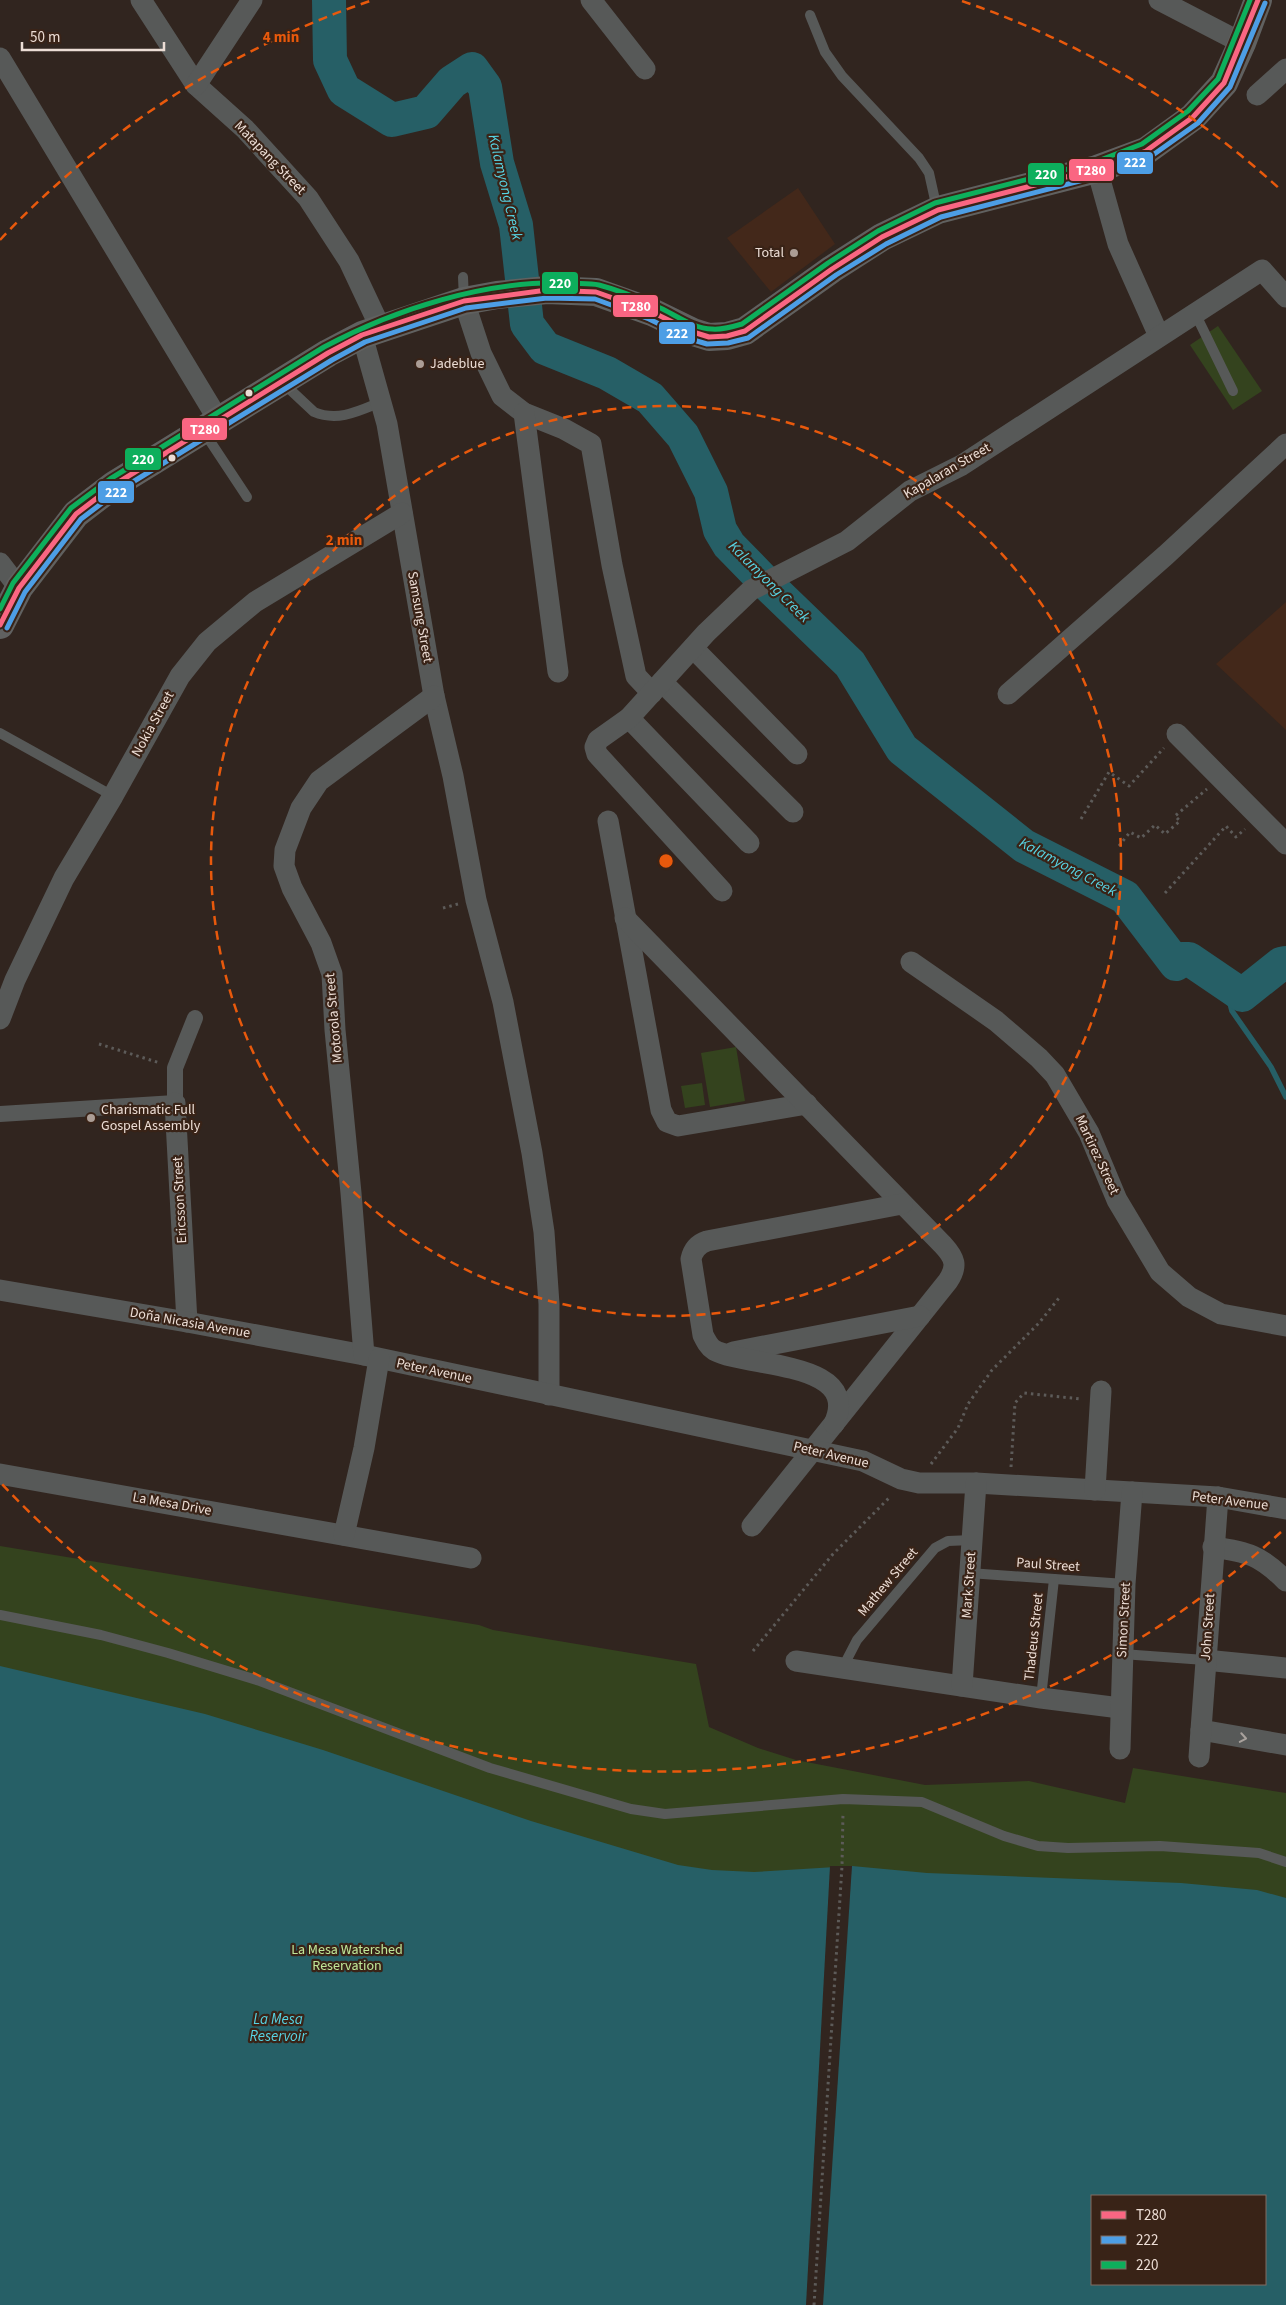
<svg xmlns="http://www.w3.org/2000/svg" width="1286" height="2305" viewBox="0 0 1286 2305" font-family="'Source Sans 3',sans-serif">
<style>
.built{fill:#43281a}
.green{fill:#34431e;fill-rule:evenodd}
.water{fill:#265f66;fill-rule:evenodd}
.pier{fill:#31251f}
.lines{fill:none;stroke-linecap:round;stroke-linejoin:round}
.stream{stroke:#265f66;stroke-width:5.5}
.river{stroke:#265f66;stroke-width:34}
.path{stroke:#5d5b59;stroke-width:3;stroke-dasharray:2.5 4;stroke-linecap:butt}
.service{stroke:#575958;stroke-width:10}
.pedestrian{stroke:#575958;stroke-width:16}
.minor{stroke:#575958;stroke-width:21}
.primary{stroke:#606160;stroke-width:28}
.bus-1-casing{stroke:#392317;stroke-width:9}
.bus-2-casing{stroke:#392317;stroke-width:9}
.bus-3-casing{stroke:#392317;stroke-width:9}
.bus-1{stroke:#fa6682;stroke-width:5}
.bus-2{stroke:#4d9ee5;stroke-width:5}
.bus-3{stroke:#0daf5c;stroke-width:5}
.oneway{stroke:#a9a29d}
.ring{fill:none;stroke:#e8590c;stroke-width:2.5;stroke-dasharray:9 6}
.poi-dot{fill:#ab9d95;stroke:#392317;stroke-width:2}
.bus-dot{fill:#ecddd5;stroke:#392317;stroke-width:2}
.labels{text-anchor:middle;dominant-baseline:central;stroke-width:4.5;stroke-linejoin:round;paint-order:stroke}
.street-label{font-size:14px;fill:#ecddd5;stroke:#392317}
.poi-label{font-size:14px;fill:#ecddd5;stroke:#392317;text-anchor:start}
.park-label{font-size:14px;fill:#c0e798;stroke:#392317}
.water-label{font-size:15px;font-style:italic;fill:#57d4e4;stroke:#392317}
.centre{fill:#e8590c;stroke:#392317;stroke-width:2.5}
.ring-label{font-size:15px;text-anchor:middle;font-weight:bold;fill:#e8590c;stroke:#392317;stroke-width:4.5;stroke-linejoin:round;paint-order:stroke}
.line-badge{stroke:#392317;stroke-width:2}
.badge-label{font-size:14px;text-anchor:middle;font-weight:bold;fill:#fff}
</style>
<rect width="100%" height="100%" fill="#31251f"/>
<g class="built">
<polygon points="798,188 835,244 771,292 727,238"/>
<polygon points="1286,602 1286,730 1216,664"/>
</g>
<g class="green">
<polygon points="1218,326 1262,391 1233,410 1190,345"/>
<polygon points="736,1047 745,1101 710,1107 701,1053"/>
<polygon points="702,1083 705,1105 685,1108 681,1086"/>
<path d="M 0,1546 L 479,1625 L 493,1630 L 696,1664 L 709,1727 L 758,1748 L 796,1760 L 925,1785 L 1029,1781 L 1125,1803 L 1133,1768 L 1286,1793 L 1286,2305 L 0,2305 ZM 1092,2196 L 1265,2196 L 1265,2284 L 1092,2284 Z"/>
</g>
<path class="water" d="M 0,1666 L 205,1714 L 323,1750 L 531,1821 L 678,1865 L 712,1870 L 754,1872 L 852,1866 L 927,1873 L 1181,1883 L 1257,1890 L 1286,1898 L 1286,2305 L 0,2305 ZM 1092,2196 L 1265,2196 L 1265,2284 L 1092,2284 Z"/>
<polygon class="pier" points="830,1866 852,1866 823,2305 806,2305"/>
<g class="lines">
<polyline class="stream" points="1225,984 1232,1011 1271,1067 1286,1097"/>
<polyline class="river" points="329,0 330,60 344,90 392,120 426,112 452,82 472,69 485,87 497,163 516,225 527,324 545,348 607,373 650,398 683,436 711,492 720,530 729,545 766,583 850,664 902,749 1024,846 1125,897 1176,964 1182,959 1189,959 1242,995 1281,964 1286,963"/>
<g class="path">
<polyline points="1081,819 1109,772 1129,786 1164,748"/>
<polyline points="1119,846 1130,832 1141,838 1155,825 1165,834 1180,821 1175,816 1207,789"/>
<polyline points="1165,893 1226,826 1236,837 1245,829"/>
<polyline points="443,908 458,904"/>
<polyline points="99,1044 160,1063"/>
<polyline points="931,1464 958,1428 968,1404 992,1370 1039,1323 1059,1298"/>
<polyline points="1011,1467 1015,1403 1024,1393 1081,1399"/>
<polyline points="753,1651 833,1554 891,1496"/>
<polyline points="814,2305 842,1866 843,1812"/>
</g>
<g class="service">
<polyline points="810,15 825,52 842,76 919,158 929,173 937,209"/>
<polyline points="463,277 464,299"/>
<polyline points="1195,313 1233,391"/>
<path d="M 283,383 L 314,412 C 338,422 359,411 381,402"/>
<polyline points="204,432 247,497"/>
<polyline points="0,733 113,796"/>
<polyline points="969,1573 1125,1584"/>
<polyline points="0,1615 101,1635 168,1653 260,1681 490,1768 631,1809 665,1814 843,1799 922,1802 1004,1836 1038,1846 1068,1848 1160,1846 1259,1853 1286,1862"/>
<polyline points="1122,1654 1205,1660"/>
<polyline points="843,1667 857,1640 935,1548 948,1541 972,1540"/>
<polyline points="1041,1698 1054,1579"/>
</g>
<polyline class="pedestrian" points="0,1114 175,1103 175,1068 195,1018"/>
<g class="minor">
<polyline points="141,0 196,85 245,129 308,198 349,261 381,329"/>
<polyline points="591,0 645,69"/>
<polyline points="1159,0 1242,43"/>
<polyline points="0,58 219,421"/>
<polyline points="196,85 252,0"/>
<polyline points="1257,95 1286,69"/>
<polyline points="1097,169 1118,244 1159,336"/>
<polyline points="464,301 481,353 502,396 524,413 564,429 591,444 612,565 636,676 652,693"/>
<polyline points="362,335 387,424 434,696 453,776 476,900 503,1002 532,1153 544,1232 549,1304 549,1395"/>
<polyline points="524,413 558,672"/>
<polyline points="0,563 19,588"/>
<polyline points="693,648 797,754"/>
<polyline points="662,682 793,812"/>
<polyline points="1008,694 1166,555 1286,444"/>
<polyline points="629,718 749,843"/>
<polyline points="1177,734 1286,844"/>
<polyline points="608,821 661,1110 667,1122 678,1126 807,1104"/>
<polyline points="722,891 597,754 595,747 598,740 629,718 706,633 751,590 847,541 910,491 962,465 1262,270 1286,297"/>
<path d="M 625,918 L 943,1245 C 955,1258 958,1266 948,1281 L 752,1526"/>
<polyline points="911,962 996,1021 1039,1058 1055,1075 1089,1133 1117,1200 1160,1272 1189,1297 1221,1314 1286,1326"/>
<polyline points="0,1019 15,980 64,878 113,796 180,676 207,642 255,602 402,513"/>
<polyline points="175,1103 187,1322"/>
<polyline points="0,1290 187,1322 364,1355 863,1461 901,1479 919,1483 976,1483 1218,1497 1286,1509"/>
<polyline points="733,1352 920,1316"/>
<polyline points="364,1355 351,1193 335,1030 332,974 321,943 292,888 284,866 285,850 301,808 319,781 434,696"/>
<path d="M 834,1424 C 863,1360 746,1368 714,1350 C 709,1347 706,1341 703,1335 L 691,1259 C 693,1250 698,1244 707,1241 L 902,1204"/>
<polyline points="0,1474 471,1558"/>
<polyline points="1095,1490 1101,1391"/>
<polyline points="344,1535 364,1448 379,1359"/>
<path d="M 1213,1547 C 1248,1552 1260,1555 1286,1581"/>
<polyline points="1205,1660 1286,1668"/>
<polyline points="796,1661 1041,1698 1120,1708"/>
<polyline points="962,1686 976,1483"/>
<polyline points="1201,1730 1286,1745"/>
<polyline points="1120,1749 1125,1584 1132,1492"/>
<polyline points="1199,1757 1218,1497"/>
</g>
<polyline class="primary" points="0,625 19,588 76,514 114,485 328,353 362,335 464,301 497,295 547,290 596,292 652,312 693,332 709,337 727,336 745,331 832,269 882,237 938,210 1097,169 1146,151 1193,117 1224,83 1242,43 1258,0"/>
<defs>
<polyline id="bus-1" points="0,625 19,588 76,514 114,485 328,353 362,335 464,301 547,290 596,292 652,312 693,332 709,337 727,336 745,331 832,269 882,237 938,210 1097,169 1146,151 1193,117 1224,83 1258,0"/>
<polyline id="bus-2" points="7,628 25,592 81,519 118,491 332,360 365,342 466,308 547,298 595,299 649,319 690,339 707,344 728,343 748,338 836,275 886,244 941,217 1099,176 1150,157 1198,123 1230,87 1265,3"/>
<path id="bus-3" d="M 0,609 L 13,583 L 71,508 L 110,479 L 324,347 C 395,309 487,280 568,283 C 578,284 589,283 599,285 C 618,290 638,298 656,306 C 673,313 693,329 712,329 C 722,330 732,327 742,324 L 828,263 L 878,231 L 935,203 L 1095,162 L 1142,144 L 1188,111 L 1218,79 L 1250,0"/>
</defs>
<use href="#bus-1" class="bus-1-casing"/>
<use href="#bus-2" class="bus-2-casing"/>
<use href="#bus-3" class="bus-3-casing"/>
<use href="#bus-1" class="bus-1"/>
<use href="#bus-2" class="bus-2"/>
<use href="#bus-3" class="bus-3"/>
</g>
<defs><path id="oneway-chevron" d="M-2-3.5L2.5 0L-2 3.5" fill="none" stroke-width="1.6" stroke-linecap="round" stroke-linejoin="round" transform="scale(1.25)"/></defs>
<use class="oneway" href="#oneway-chevron" transform="translate(1243 1738) rotate(10)"/>
<g class="ring">
<circle cx="666" cy="861" r="455"/>
<path d="M1281 1532A910 910 0 0 1 0 1482M0 240A910 910 0 0 1 370 1M962 1A910 910 0 0 1 1281 190"/>
</g>
<g class="poi-dot">
<circle cx="794" cy="253" r="5"/>
<circle cx="420" cy="364" r="5"/>
<circle cx="91" cy="1118" r="5"/>
</g>
<g class="bus-dot">
<circle cx="249" cy="393" r="4.5"/>
<circle cx="172" cy="458" r="4.5"/>
</g>
<g class="labels">
<g class="street-label">
<text transform="translate(270 158) rotate(46)">Matapang Street</text>
<text transform="translate(947 471) rotate(-30)">Kapalaran Street</text>
<text transform="translate(420 617) rotate(80)">Samsung Street</text>
<text transform="translate(153 724) rotate(-61)">Nokia Street</text>
<text transform="translate(334 1018) rotate(-95)">Motorola Street</text>
<text transform="translate(1097 1155) rotate(65)">Martirez Street</text>
<text transform="translate(180 1200) rotate(-93)">Ericsson Street</text>
<text transform="translate(190 1323) rotate(10)">Doña Nicasia Avenue</text>
<text transform="translate(434 1371) rotate(12)">Peter Avenue</text>
<text transform="translate(831 1455) rotate(13)">Peter Avenue</text>
<text transform="translate(1230 1501) rotate(7)">Peter Avenue</text>
<text transform="translate(172 1504) rotate(10)">La Mesa Drive</text>
<text transform="translate(1048 1565) rotate(4)">Paul Street</text>
<text transform="translate(888 1582) rotate(-50)">Mathew Street</text>
<text transform="translate(969 1585) rotate(-86)">Mark Street</text>
<text transform="translate(1124 1620) rotate(-87)">Simon Street</text>
<text transform="translate(1208 1627) rotate(-86)">John Street</text>
<text transform="translate(1034 1637) rotate(-84)">Thadeus Street</text>
</g>
<g class="poi-label">
<text x="784" y="253" text-anchor="end">Total</text>
<text x="430" y="364">Jadeblue</text>
<text x="101" y="1110">Charismatic Full<tspan x="101" dy="16">Gospel Assembly</tspan></text>
</g>
<g class="park-label">
<text x="347" y="1950">La Mesa Watershed<tspan x="347" dy="16">Reservation</tspan></text>
</g>
<g class="water-label">
<text transform="translate(505 187) rotate(77)">Kalamyong Creek</text>
<text transform="translate(769 582) rotate(45)">Kalamyong Creek</text>
<text transform="translate(1068 867) rotate(28)">Kalamyong Creek</text>
<text x="278" y="2019">La Mesa<tspan x="278" dy="17">Reservoir</tspan></text>
</g>
</g>
<circle cx="666" cy="861" r="8" class="centre"/>
<g class="ring-label">
<text x="281" y="42">4 min</text>
<text x="344" y="545">2 min</text>
</g>
<g class="line-badge">
<rect x="1116" y="151" width="38" height="24" rx="5" fill="#4d9ee5"/>
<rect x="1068" y="158" width="47" height="24" rx="5" fill="#fa6682"/>
<rect x="1027" y="162" width="38" height="24" rx="5" fill="#0daf5c"/>
<rect x="541" y="271" width="38" height="24" rx="5" fill="#0daf5c"/>
<rect x="612" y="294" width="47" height="24" rx="5" fill="#fa6682"/>
<rect x="658" y="321" width="38" height="24" rx="5" fill="#4d9ee5"/>
<rect x="181" y="417" width="47" height="24" rx="5" fill="#fa6682"/>
<rect x="124" y="447" width="38" height="24" rx="5" fill="#0daf5c"/>
<rect x="97" y="480" width="38" height="24" rx="5" fill="#4d9ee5"/>
</g>
<g class="badge-label">
<text x="1135" y="167">222</text>
<text x="1091" y="175">T280</text>
<text x="1046" y="179">220</text>
<text x="560" y="288">220</text>
<text x="636" y="311">T280</text>
<text x="677" y="338">222</text>
<text x="205" y="434">T280</text>
<text x="143" y="464">220</text>
<text x="116" y="497">222</text>
</g>
<rect x="1091" y="2195" width="175" height="90" fill="#392317" stroke="#816d63"/>
<rect x="1101" y="2211" width="25" height="8" fill="#fa6682" stroke="#816d63"/>
<text x="1136" y="2220" font-size="15" fill="#ecddd5">T280</text>
<rect x="1101" y="2236" width="25" height="8" fill="#4d9ee5" stroke="#816d63"/>
<text x="1136" y="2245" font-size="15" fill="#ecddd5">222</text>
<rect x="1101" y="2261" width="25" height="8" fill="#0daf5c" stroke="#816d63"/>
<text x="1136" y="2270" font-size="15" fill="#ecddd5">220</text>
<path d="M22 42v8h142v-8" fill="none" stroke="#ecddd5" stroke-width="2.5"/>
<text x="30" y="42" font-size="15" fill="#ecddd5" stroke="#392317" stroke-width="4" paint-order="stroke">50 m</text>
</svg>
